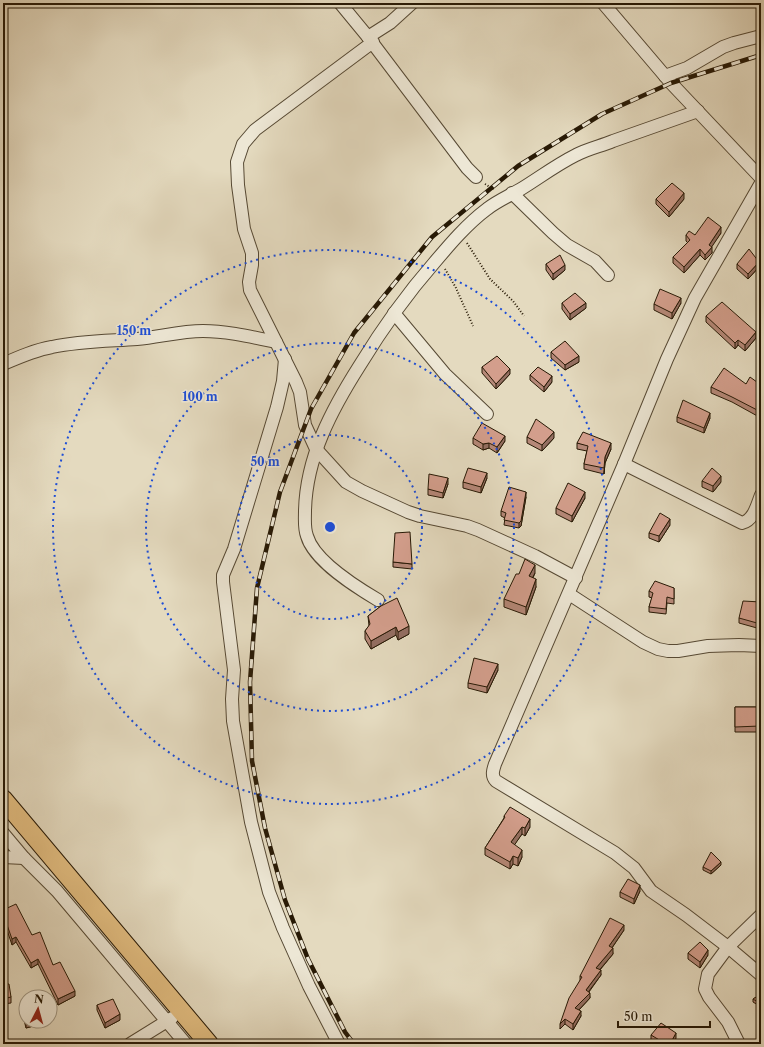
<svg xmlns="http://www.w3.org/2000/svg" width="764" height="1047" viewBox="0 0 764 1047" font-family="'Libre Caslon Text',serif">
<style>
.lines{fill:none;stroke-linecap:round;stroke-linejoin:round}
.street-casing{stroke:#564934;stroke-width:14}
.primary-casing{stroke:#271905;stroke-width:20}
.path{stroke:#271905;stroke-width:2;stroke-dasharray:1 2;stroke-linecap:butt}
.street{stroke:#ede7d5;stroke-width:12}
.primary{stroke:#e2bd80;stroke-width:18}
.rail-casing{stroke:#271905;stroke-width:4.5}
.rail{stroke:#ede7d5;stroke-width:3;stroke-dasharray:9;stroke-linecap:butt}
.wall{fill:#b58878;stroke:#271905}
.shaded-wall{fill:#946f62;stroke:#271905}
.building{fill:#d39e8c;stroke:#271905}
.ring{fill:none;stroke:#1d4ed8;stroke-width:2;stroke-dasharray:2 4}
.centre{fill:#1d4ed8;stroke:#ede7d5;stroke-width:2}
.ring-label{font-size:12px;text-anchor:middle;font-weight:bold;fill:#1d4ed8;stroke:#ede7d5;stroke-width:3;stroke-linejoin:round;paint-order:stroke}
</style>
<rect width="100%" height="100%" fill="#e4dabf"/>
<filter id="stains"><feTurbulence type="fractalNoise" baseFrequency=".005" numOctaves="4"/><feColorMatrix values="0 0 0 0 .2 0 0 0 0 .09 0 0 0 0 .02 0 0 0 .5 -.17"/></filter>
<radialGradient id="worn" r=".72"><stop offset=".6" stop-color="#630" stop-opacity="0"/><stop offset="1" stop-color="#630" stop-opacity=".3"/></radialGradient>
<g class="lines">
<defs>
<g id="street">
<polyline points="340,3 368,37 467,168 476,177"/>
<polyline points="603,3 671,83 761,178"/>
<polyline points="368,37 390,23 412,3"/>
<polyline points="373,42 255,130 243,144 237,162 238,185 244,229 252,253 252,265 249,282 250,290 296,382 300,392 305,425 316,449 346,482 362,491 408,512 420,516 467,526 478,530 535,556 576,578"/>
<polyline points="665,76 687,68 723,47 734,43 761,36"/>
<polyline points="512,193 553,233 567,245 595,261 608,275"/>
<polyline points="394,313 445,374 487,414"/>
<polyline points="285,359 283,381 277,407 234,549 223,575 223,582 234,670 232,699 233,721 251,822 269,892 283,928 309,986 339,1044"/>
<path d="M 3,364 C 19,357 35,350 52,347 C 80,341 109,341 137,339 C 159,337 181,331 203,331 C 227,331 252,337 276,342"/>
<path d="M 624,464 L 742,523 C 754,520 757,505 761,495"/>
<polyline points="569,594 643,642 658,649 668,651 678,651 708,646 739,645 761,646"/>
<path d="M 378,600 C 356,587 314,561 307,536 C 304,528 305,519 305,511 C 306,457 332,409 360,365 C 382,329 406,295 434,263 C 450,244 467,224 487,209 C 497,201 509,196 521,189 C 539,178 556,165 576,155 C 587,149 601,146 613,141 C 641,131 669,121 698,111"/>
<polyline points="3,833 24,858 57,891 186,1044"/>
<polyline points="3,857 24,858"/>
<polyline points="761,915 728,947 761,975"/>
<polyline points="130,1044 172,1018"/>
<path d="M 739,1044 L 728,1022 L 709,997 L 705,989 L 708,974 L 728,947 L 686,915 L 651,891 L 634,868 L 615,853 L 496,781 C 491,776 493,770 495,764 L 624,464 L 667,359 L 695,298 L 761,183"/>
</g>
<polyline id="primary" points="3,799 209,1044"/>
</defs>
<use href="#street" class="street-casing"/>
<use href="#primary" class="primary-casing"/>
<g class="path">
<polyline points="485,184 495,190"/>
<polyline points="467,243 490,279 513,301 524,316"/>
<polyline points="445,269 456,288 473,326"/>
</g>
<use href="#street" class="street"/>
<use href="#primary" class="primary"/>
<defs>
<polyline id="rail" points="354,1044 345,1032 308,959 285,900 265,828 252,761 250,682 257,588 280,492 311,409 354,333 432,237 518,166 602,114 671,83 761,55"/>
</defs>
<use href="#rail" class="rail-casing"/>
<use href="#rail" class="rail"/>
</g>
<g class="wall">
<polygon points="656,199 684,199 669,217 656,204"/>
<polygon points="721,233 711,247 712,253 705,260 700,255 684,273 673,263 673,257 688,243 686,241 686,235 695,235"/>
<polygon points="546,264 565,270 553,280 546,270"/>
<polygon points="737,264 759,267 748,279 737,269"/>
<polygon points="562,303 586,308 570,320 562,309"/>
<polygon points="681,303 672,319 654,310 654,304"/>
<polygon points="706,316 756,338 745,351 738,345 735,349 706,322"/>
<polygon points="551,352 579,362 565,370 551,358"/>
<polygon points="482,367 510,374 496,389 482,373"/>
<polygon points="530,375 552,382 544,392 530,380"/>
<polygon points="746,384 761,385 761,418 732,402 711,393 711,387"/>
<polygon points="677,417 710,418 704,433 677,422"/>
<polygon points="527,437 554,438 542,451 527,443"/>
<polygon points="473,438 505,441 497,453 489,448 483,450 473,444"/>
<polygon points="577,443 611,449 605,463 604,474 584,469 584,464 587,451 577,449"/>
<polygon points="487,478 481,493 463,488 463,482"/>
<polygon points="702,481 721,482 713,492 702,487"/>
<polygon points="448,484 443,498 428,495 428,489"/>
<polygon points="526,497 521,526 519,528 504,525 505,518 501,516 501,511"/>
<polygon points="585,498 572,522 556,514 556,508"/>
<polygon points="670,525 659,542 649,538 649,533"/>
<polygon points="393,562 412,564 412,569 393,567"/>
<polygon points="535,573 533,578 536,587 526,615 504,607 504,599"/>
<polygon points="674,588 674,604 667,603 666,614 649,612 649,607 652,598 649,597 649,591"/>
<polygon points="381,606 409,634 398,640 396,635 371,649 365,639 365,631 369,626 368,616"/>
<polygon points="761,608 757,628 739,623 739,618"/>
<polygon points="498,670 487,693 468,688 468,683"/>
<polygon points="735,707 761,707 760,732 735,732"/>
<polygon points="504,816 530,827 525,836 522,834 514,845 522,857 518,866 513,864 510,869 485,855 485,848 504,818"/>
<polygon points="721,865 711,874 703,870 703,867"/>
<polygon points="640,891 634,904 620,897 620,892"/>
<polygon points="3,910 32,935 75,996 58,1005 38,964 31,968 16,942 12,945 6,927 3,928"/>
<polygon points="624,930 612,948 613,954 600,970 601,975 589,992 590,998 579,1010 581,1016 573,1030 565,1024 560,1029 580,981 580,976"/>
<polygon points="688,953 708,955 700,968 688,959"/>
<polygon points="3,969 4,984 11,997 11,1003 3,1004"/>
<polygon points="761,994 761,1007 753,1002 753,999"/>
<polygon points="97,1005 120,1020 105,1028 97,1010"/>
<polygon points="23,1011 41,1021 41,1024 26,1028 23,1016"/>
<polygon points="651,1035 676,1038 673,1044 657,1044 651,1041"/>
</g>
<g class="shaded-wall">
<polygon points="684,193 684,199 669,217 669,212"/>
<polygon points="721,227 721,233 709,251 709,245"/>
<polygon points="712,247 712,253 705,260 705,255"/>
<polygon points="700,249 700,255 684,273 684,267"/>
<polygon points="759,262 759,267 748,279 748,274"/>
<polygon points="565,265 565,270 553,280 553,274"/>
<polygon points="681,298 681,303 672,319 672,313"/>
<polygon points="586,303 586,308 570,320 570,314"/>
<polygon points="756,332 756,338 745,351 745,345"/>
<polygon points="738,340 738,345 735,349 735,343"/>
<polygon points="579,356 579,362 565,370 565,365"/>
<polygon points="510,369 510,374 496,389 496,384"/>
<polygon points="552,376 552,382 544,392 544,387"/>
<polygon points="710,413 710,418 704,433 704,428"/>
<polygon points="554,432 554,438 542,451 542,445"/>
<polygon points="505,436 505,441 497,453 497,447"/>
<polygon points="489,443 489,448 483,450 483,444"/>
<polygon points="611,443 611,449 605,463 604,474 605,457"/>
<polygon points="487,473 487,478 481,493 481,487"/>
<polygon points="721,476 721,482 713,492 713,486"/>
<polygon points="448,478 448,484 443,498 443,493"/>
<polygon points="526,492 526,497 521,526 519,528 519,523"/>
<polygon points="585,492 585,498 572,522 572,516"/>
<polygon points="670,519 670,525 659,542 659,536"/>
<polygon points="535,565 535,573 529,584 529,576"/>
<polygon points="536,579 536,587 526,615 526,607"/>
<polygon points="761,602 761,608 757,628 757,623"/>
<polygon points="409,626 409,634 398,640 398,632"/>
<polygon points="396,627 396,635 371,649 371,641"/>
<polygon points="498,664 498,670 487,693 487,687"/>
<polygon points="530,819 530,827 525,836 525,828"/>
<polygon points="522,827 522,834 511,850 511,842"/>
<polygon points="522,850 522,857 518,866 518,858"/>
<polygon points="513,856 513,864 510,869 510,862"/>
<polygon points="721,862 721,865 711,874 711,871"/>
<polygon points="640,885 640,891 634,904 634,899"/>
<polygon points="6,922 6,927 3,928 3,923"/>
<polygon points="624,925 624,930 609,952 609,946"/>
<polygon points="16,937 16,942 12,945 12,939"/>
<polygon points="613,948 613,954 596,974 596,968"/>
<polygon points="708,950 708,955 700,968 700,962"/>
<polygon points="38,959 38,964 31,968 31,963"/>
<polygon points="601,970 601,975 586,995 586,990"/>
<polygon points="75,991 75,996 58,1005 58,999"/>
<polygon points="590,993 590,998 575,1014 575,1008"/>
<polygon points="581,1011 581,1016 573,1030 573,1024"/>
<polygon points="120,1014 120,1020 105,1028 105,1023"/>
<polygon points="565,1019 565,1024 560,1029 560,1024"/>
<polygon points="31,1021 41,1021 41,1024 26,1028 26,1022"/>
<polygon points="676,1033 676,1038 673,1044 670,1044"/>
</g>
<g class="building">
<polygon points="672,183 684,193 669,212 656,199"/>
<polygon points="708,217 721,227 709,245 712,247 705,255 700,249 684,267 673,257 690,240 686,235 689,231 695,235"/>
<polygon points="749,249 759,262 748,274 737,264"/>
<polygon points="560,255 565,265 553,274 546,264"/>
<polygon points="660,289 681,298 672,313 654,304"/>
<polygon points="575,293 586,303 570,314 562,303"/>
<polygon points="722,302 756,332 745,345 738,340 735,343 706,316"/>
<polygon points="565,341 579,356 565,365 551,352"/>
<polygon points="497,356 510,369 496,384 482,367"/>
<polygon points="538,367 552,376 544,387 530,375"/>
<polygon points="724,368 746,384 750,377 761,385 761,412 732,397 711,387"/>
<polygon points="683,400 710,413 704,428 677,417"/>
<polygon points="536,419 554,432 542,445 527,437"/>
<polygon points="482,423 505,436 497,447 489,443 483,444 473,438"/>
<polygon points="583,432 611,443 605,457 604,468 584,464 588,446 577,443"/>
<polygon points="468,468 487,473 481,487 463,482"/>
<polygon points="712,468 721,476 713,486 702,481"/>
<polygon points="429,474 448,478 443,493 428,489"/>
<polygon points="568,483 585,492 572,516 556,508"/>
<polygon points="509,487 526,492 521,521 519,523 504,520 506,513 501,511"/>
<polygon points="660,513 670,519 659,536 649,533"/>
<polygon points="410,532 412,564 393,562 395,533"/>
<polygon points="525,559 535,565 529,576 536,579 526,607 504,599 516,574 519,574"/>
<polygon points="655,581 674,588 674,599 667,597 666,609 649,607 653,593 649,591"/>
<polygon points="397,598 409,626 398,632 396,627 371,641 365,631 370,624 368,616 381,606"/>
<polygon points="743,601 761,602 757,623 739,618"/>
<polygon points="474,658 498,664 487,687 468,683"/>
<polygon points="735,707 761,707 760,726 735,727"/>
<polygon points="510,807 530,819 525,828 522,827 511,842 522,850 518,858 513,856 510,862 485,848 505,817 504,816"/>
<polygon points="711,852 721,862 711,871 703,867"/>
<polygon points="628,879 640,885 634,899 620,892"/>
<polygon points="16,904 32,935 40,932 53,965 60,962 75,991 58,999 38,959 31,963 16,937 12,939 6,922 3,923 3,910"/>
<polygon points="610,918 624,925 609,946 613,948 596,968 601,970 586,990 590,993 575,1008 581,1011 573,1024 565,1019 560,1024 569,998 582,977 580,976"/>
<polygon points="700,942 708,950 700,962 688,953"/>
<polygon points="3,969 4,969 4,984 9,984 11,997 3,999"/>
<polygon points="761,994 761,1004 753,999"/>
<polygon points="113,999 120,1014 105,1023 97,1005"/>
<polygon points="26,1010 26,1021 31,1021 26,1022 23,1011"/>
<polygon points="661,1023 676,1033 670,1044 666,1044 651,1035"/>
<polygon points="65,1040 66,1044 54,1044"/>
</g>
<g class="ring">
<circle cx="330" cy="527" r="92"/>
<circle cx="330" cy="527" r="184"/>
<circle cx="330" cy="527" r="277"/>
</g>
<circle cx="330" cy="527" r="6" class="centre"/>
<g class="ring-label">
<text x="134" y="335">150 m</text>
<text x="200" y="401">100 m</text>
<text x="265" y="466">50 m</text>
</g>
<rect width="764" height="1047" fill="none" stroke="#e4dabf" stroke-width="16"/>
<rect x="4" y="4" width="756" height="1039" fill="none" stroke="#271905" stroke-width="2"/>
<rect x="8" y="8" width="748" height="1031" fill="none" stroke="#271905"/>
<g transform="translate(38 1009) rotate(6)"><circle r="19" fill="#ede7d5" stroke="#9e9582"/>
<path d="M0-3L7 15L0 10L-7 15Z" fill="#8f2418"/>
<text y="-6" font-size="11" font-weight="bold" text-anchor="middle" fill="#271905">N</text>
</g>
<path d="M618 1021v6h92v-6" fill="none" stroke="#271905" stroke-width="2"/>
<text x="624" y="1021" font-size="12" fill="#271905" stroke="#ede7d5" stroke-width="3" paint-order="stroke">50 m</text>
<rect width="100%" height="100%" filter="url(#stains)"/>
<rect width="100%" height="100%" fill="url(#worn)"/>
</svg>
